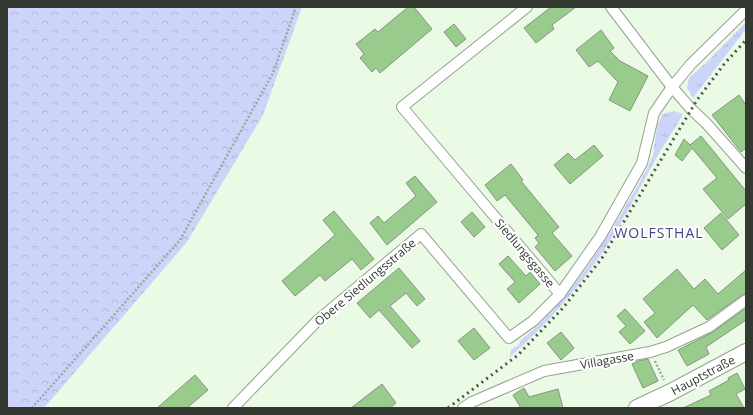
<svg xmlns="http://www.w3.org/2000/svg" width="753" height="415" viewBox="0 0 753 415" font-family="'Open Sans',sans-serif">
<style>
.grass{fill:url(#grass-tufts)}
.forest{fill:url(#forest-crowns)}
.building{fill:#99cc8c;stroke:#869582}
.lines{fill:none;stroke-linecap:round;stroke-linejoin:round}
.minor-casing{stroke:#94a390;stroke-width:12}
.primary-casing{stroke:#94a390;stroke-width:18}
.path{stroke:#9da999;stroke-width:2.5;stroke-dasharray:2 2;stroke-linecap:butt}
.minor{stroke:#fff;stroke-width:10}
.primary{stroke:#fff;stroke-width:16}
.rail{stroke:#4e554b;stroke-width:3;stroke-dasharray:2 4;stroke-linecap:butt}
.labels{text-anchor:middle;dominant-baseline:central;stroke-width:4;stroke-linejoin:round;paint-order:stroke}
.street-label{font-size:12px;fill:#333931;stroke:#fff}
.quarter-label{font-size:14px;letter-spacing:1px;fill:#404784;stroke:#fff}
</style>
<defs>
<pattern id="grass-tufts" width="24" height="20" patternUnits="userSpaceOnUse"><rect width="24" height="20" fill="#cdd4fa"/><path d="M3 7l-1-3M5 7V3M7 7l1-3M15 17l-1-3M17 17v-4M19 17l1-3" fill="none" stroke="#b0b7d7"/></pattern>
<pattern id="forest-crowns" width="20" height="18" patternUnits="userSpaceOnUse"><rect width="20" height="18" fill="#cdd4fa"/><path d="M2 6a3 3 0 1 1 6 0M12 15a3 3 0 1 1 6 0" fill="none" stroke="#b0b7d7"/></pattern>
</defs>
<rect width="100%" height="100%" fill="#eafae5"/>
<g class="grass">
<polygon points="746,22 746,29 693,98 687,88 689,78 708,61"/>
<path d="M 674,111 L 683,114 C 677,126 668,138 661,150 C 642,183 625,218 604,250 C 577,290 546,325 510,357 L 511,350 L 520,344 L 520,341 C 577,294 611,232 647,169 L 653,155 L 657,126 L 663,114 Z"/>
</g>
<polygon class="forest" points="7,7 302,7 263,115 187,242 44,408 7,408"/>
<g class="building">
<polygon points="408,7 414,7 432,29 380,73 376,68 372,72 360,58 364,54 356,44 375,29 378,32"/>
<polygon points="551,7 576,7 552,25 554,29 536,43 524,28"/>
<polygon points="454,24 466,39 456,47 444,32"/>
<polygon points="601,30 614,48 610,51 620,61 648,76 630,111 609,100 618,82 598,61 589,67 576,50"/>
<polygon points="739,95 746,105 746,148 741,152 712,115"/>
<polygon points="701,136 746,191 746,204 728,219 703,189 717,178 692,148 682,161 675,155 684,139 691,146 690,145"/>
<polygon points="594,145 603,156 570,184 554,165 568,153 575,160"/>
<polygon points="511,164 523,180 521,181 559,227 552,233 572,256 555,271 535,247 539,243 535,238 538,235 505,195 497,201 485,185"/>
<polygon points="415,176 437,202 387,245 370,223 378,216 384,223 416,196 406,183"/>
<polygon points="334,211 374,259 361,270 352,259 325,281 320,275 295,296 282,281 335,235 323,220"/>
<polygon points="472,212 485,227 474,237 461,222"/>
<polygon points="721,213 739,235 722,250 704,228"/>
<polygon points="508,256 526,276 530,272 540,284 519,303 507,289 515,282 499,264"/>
<polygon points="399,268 425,299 417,306 406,293 390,306 420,341 412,348 379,310 370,318 357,303"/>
<polygon points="677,269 694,289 705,279 718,294 746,270 746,294 742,295 707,320 693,305 657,338 644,322 655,313 643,299"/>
<polygon points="746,308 746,320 706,347 709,354 687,366 678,350 713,332"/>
<polygon points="625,309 645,331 630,344 619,332 626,326 617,316"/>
<polygon points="474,328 490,348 474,360 458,341"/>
<polygon points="561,332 574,348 561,360 547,343"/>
<polygon points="648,359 658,381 643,388 632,364 638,361"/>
<polygon points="737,373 745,389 736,394 744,408 683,408 711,395 709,391 729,380 728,378"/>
<polygon points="195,375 208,390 187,408 157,408"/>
<polygon points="382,384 396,403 390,408 351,408"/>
<polygon points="524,388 529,397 558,389 563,408 521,408 513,395"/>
</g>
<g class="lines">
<defs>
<g id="minor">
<polyline points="527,7 402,107 560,294"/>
<polyline points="611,7 672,87 691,109 706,123 746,168"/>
<polyline points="233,408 318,320 421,234 509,338 533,321 560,294 600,237 642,163 654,113 672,87 691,64 746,10"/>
<polyline points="463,408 472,402 544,371 650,352 666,347 709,327 746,300"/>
</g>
<polyline id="primary" points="637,408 671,392 746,352"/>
</defs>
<use href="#minor" class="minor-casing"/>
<use href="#primary" class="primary-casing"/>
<g class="path">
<polyline points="655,361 664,380"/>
<polyline points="32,408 180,240 273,73 296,7"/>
</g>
<use href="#minor" class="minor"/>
<use href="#primary" class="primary"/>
<polyline class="rail" points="448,408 518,355 563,308 602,258 697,100 725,63 746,40"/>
</g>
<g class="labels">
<g class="street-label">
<text transform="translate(525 253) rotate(50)">Siedlungsgasse</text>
<text transform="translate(365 282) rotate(-40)">Obere Siedlungsstraße</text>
<text transform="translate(607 360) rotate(-10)">Villagasse</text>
<text transform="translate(703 375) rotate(-28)">Hauptstraße</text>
</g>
<g class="quarter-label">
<text x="659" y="232">WOLFSTHAL</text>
</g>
</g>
<rect width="753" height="415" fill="none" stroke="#333931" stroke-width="16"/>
</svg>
